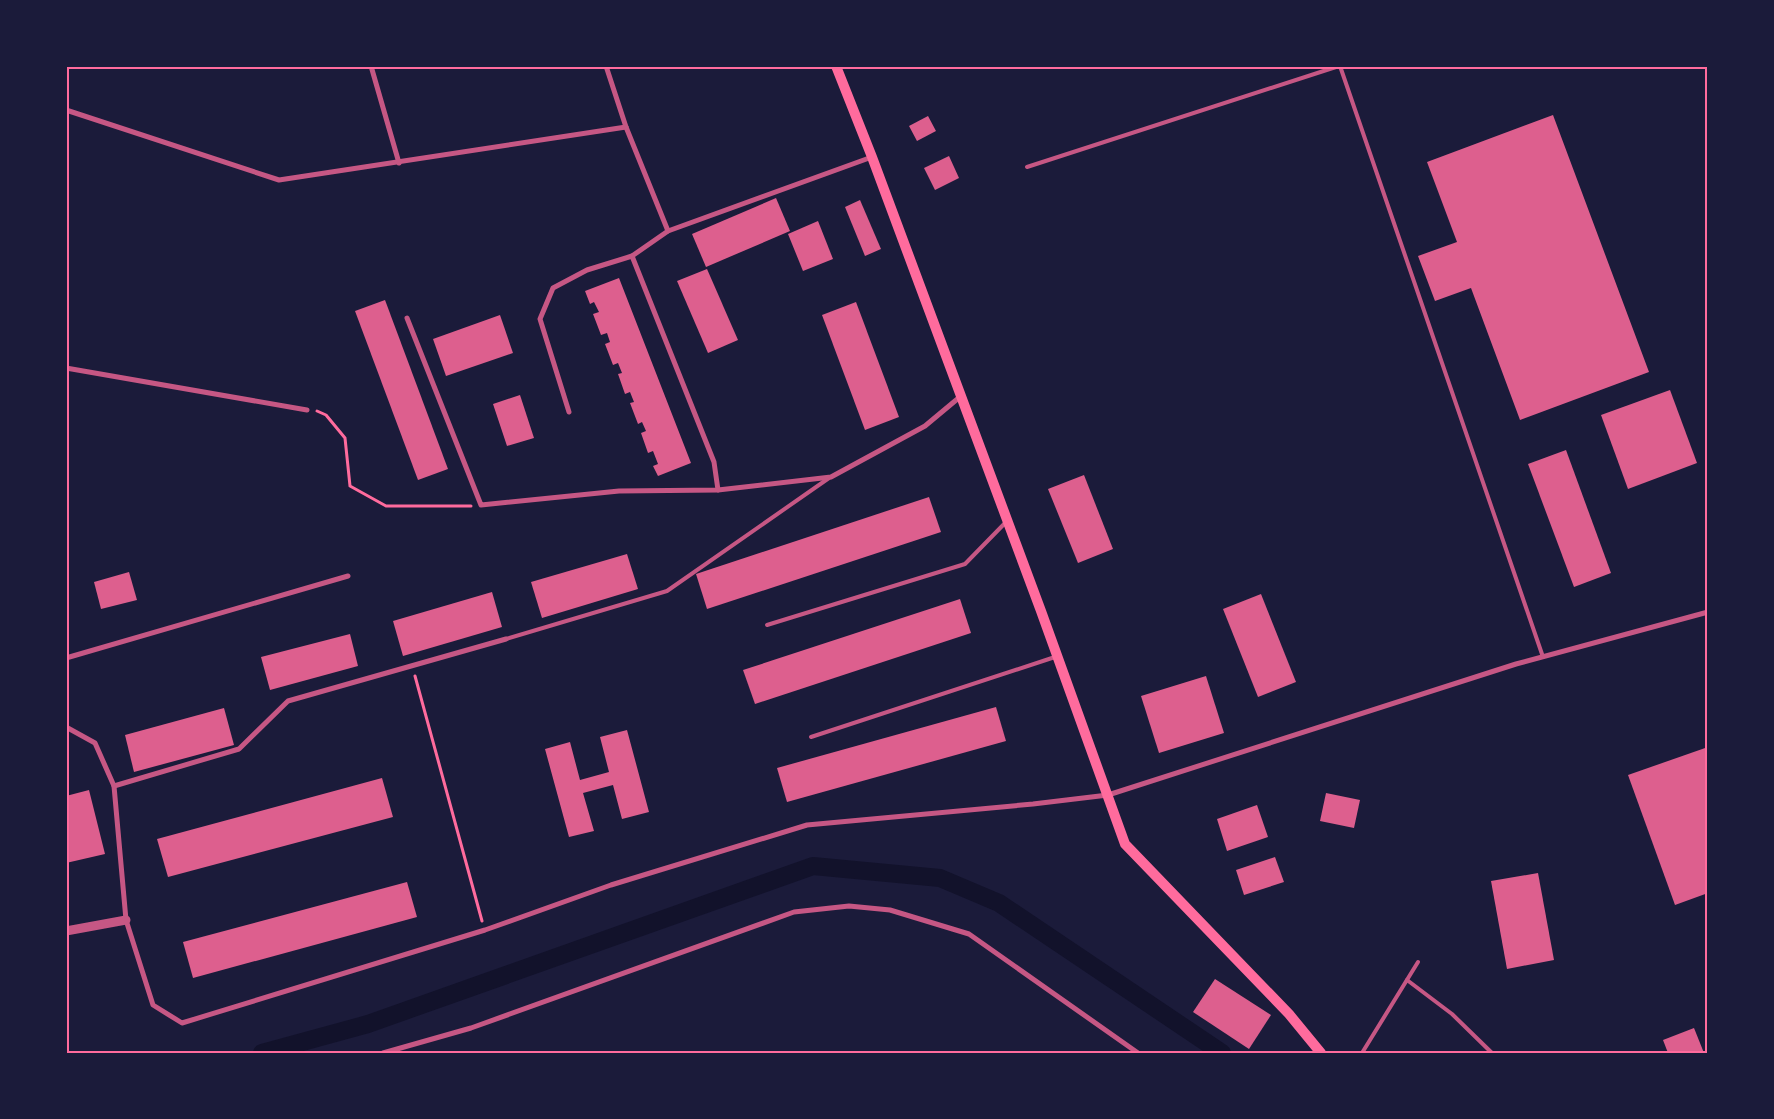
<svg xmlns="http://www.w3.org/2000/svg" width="1774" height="1119" viewBox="0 0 1774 1119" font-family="'PT Sans Narrow',sans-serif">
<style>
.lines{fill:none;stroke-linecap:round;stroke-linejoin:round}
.canal{stroke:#12122b;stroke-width:18}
.building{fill:#dd5f8e}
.path{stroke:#ff6b9d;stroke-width:3}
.service{stroke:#c65784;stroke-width:4}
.minor{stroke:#c65784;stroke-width:5}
.tertiary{stroke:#c65784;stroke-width:9}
.secondary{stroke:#ff6b9d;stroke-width:10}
.neatline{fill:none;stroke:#ff6b9d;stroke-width:2}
</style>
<rect width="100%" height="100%" fill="#1b1b3a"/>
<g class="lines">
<polyline class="canal" points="262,1053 368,1024 813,866 940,878 999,903 1222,1053"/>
</g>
<g class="building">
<polygon points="1553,115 1649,372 1520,420 1471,288 1435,301 1418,256 1457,242 1427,162"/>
<polygon points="928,116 936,131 917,141 909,126"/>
<polygon points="949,156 959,178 935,190 924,168"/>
<polygon points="776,198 790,231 706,267 692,234"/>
<polygon points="860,200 881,249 865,256 845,207"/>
<polygon points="818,221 833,259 803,271 788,234"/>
<polygon points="707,269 738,340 708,353 677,281"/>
<polygon points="619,278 691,463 658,476 653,466 658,464 653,451 648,453 641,433 646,431 642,422 638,424 630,403 634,402 630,392 625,394 618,374 622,373 618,363 613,365 605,344 610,342 607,333 601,335 593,314 599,312 594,302 590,304 585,291"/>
<polygon points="385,300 448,469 418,480 355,311"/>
<polygon points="856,302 899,417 865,430 822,315"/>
<polygon points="500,315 513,353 446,376 433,339"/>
<polygon points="1670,390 1697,463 1628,489 1601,415"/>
<polygon points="520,395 534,438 507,446 493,404"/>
<polygon points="1566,450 1611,573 1574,587 1528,464"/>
<polygon points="1084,475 1113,549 1078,563 1048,489"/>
<polygon points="929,497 941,532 707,609 696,574"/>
<polygon points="627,554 638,589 542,618 531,582"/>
<polygon points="129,572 137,600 101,609 94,582"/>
<polygon points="492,592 502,627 403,656 393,621"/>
<polygon points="1261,594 1296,682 1258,697 1223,609"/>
<polygon points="960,599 971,633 755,704 743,670"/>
<polygon points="350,634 358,666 270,690 261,657"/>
<polygon points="1206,676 1224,733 1159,753 1141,696"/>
<polygon points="996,707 1006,741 787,802 777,768"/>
<polygon points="224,708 234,745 134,772 125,735"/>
<polygon points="627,730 649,812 622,819 613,785 583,793 594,831 569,837 545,749 570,742 580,780 609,772 600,737"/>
<polygon points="1708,747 1708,893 1675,905 1628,775"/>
<polygon points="382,778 393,817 168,877 157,839"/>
<polygon points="89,790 105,854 66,863 66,796"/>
<polygon points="1326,793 1360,800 1354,828 1320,821"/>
<polygon points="1257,805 1268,837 1227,851 1217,819"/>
<polygon points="1275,857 1284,882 1244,895 1236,870"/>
<polygon points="1538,873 1554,960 1507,969 1491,881"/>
<polygon points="407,882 417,917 193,978 183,942"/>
<polygon points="1215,979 1271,1015 1249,1049 1193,1012"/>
<polygon points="1694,1028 1704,1053 1668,1053 1663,1040"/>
</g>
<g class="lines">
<g class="path">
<polyline points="317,411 326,415 345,438 350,486 386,506 471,506"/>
<polyline points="415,676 482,921"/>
</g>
<g class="service">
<polyline points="1340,66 1543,657"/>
<polyline points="1027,167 1339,66"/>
<polyline points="767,625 965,564 1007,521"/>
<polyline points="506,639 667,591 829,478"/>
<polyline points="811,737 1055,657"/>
<polyline points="1407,980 1452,1014 1492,1053"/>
<polyline points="1362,1053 1418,962"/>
</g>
<g class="minor">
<polyline points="371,66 399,163"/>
<polyline points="606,66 626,127 668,231"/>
<polyline points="66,110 279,180 626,127"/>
<polyline points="632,256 714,462 718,490"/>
<polyline points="407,318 481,505 619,491 718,490 831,477 925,426 961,396"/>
<polyline points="66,368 307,410"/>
<polyline points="569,412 540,319 553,288 587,270 632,256 668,231 872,157"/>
<polyline points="66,658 348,576"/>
<polyline points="66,727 95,743 114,786 126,920 153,1005 182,1023 485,930 611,885 807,825 1033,804 1108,795 1516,664 1708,612"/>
<polyline points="114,786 239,749 288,701 506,639"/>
<polyline points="383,1053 471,1028 794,912 849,906 890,910 969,934 1138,1053"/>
</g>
<polyline class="tertiary" points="66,931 126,920"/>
<polyline class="secondary" points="836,66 872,157 1041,611 1125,844 1289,1014 1321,1053"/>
</g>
<rect width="1774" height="1119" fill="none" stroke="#1b1b3a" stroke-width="135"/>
<rect x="68" y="68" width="1638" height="984" class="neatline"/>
</svg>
